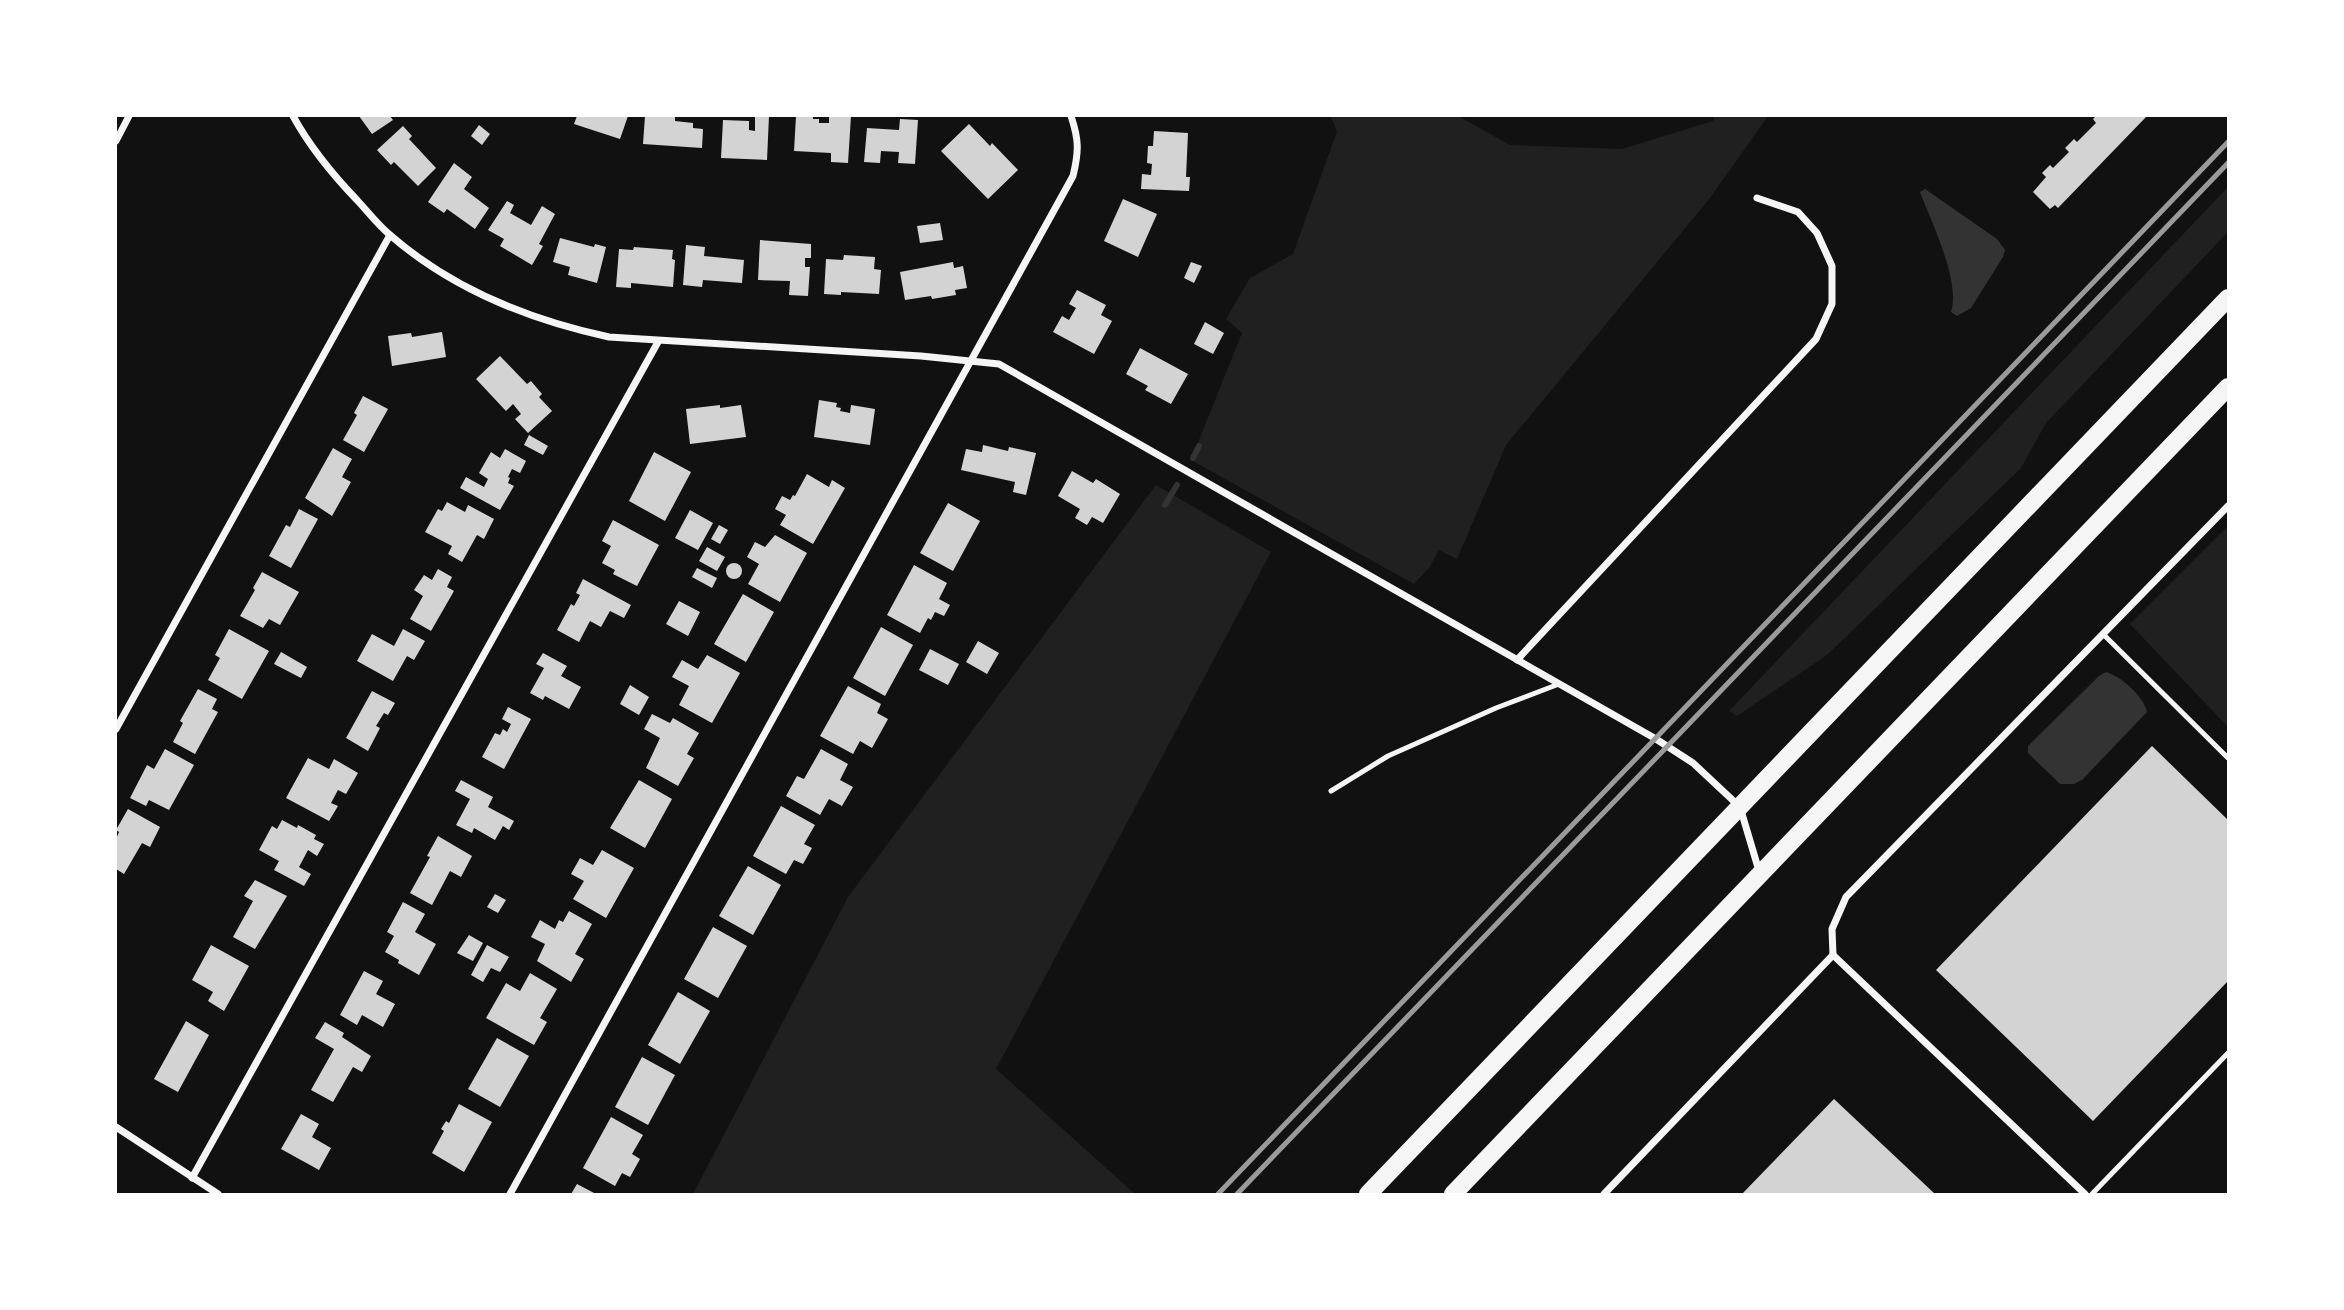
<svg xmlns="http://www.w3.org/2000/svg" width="2344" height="1310" viewBox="0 0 2344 1310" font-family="Quicksand,sans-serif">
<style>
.green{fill:#202020}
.water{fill:#333}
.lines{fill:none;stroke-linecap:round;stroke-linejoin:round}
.stream{stroke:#333;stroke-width:6}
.building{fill:#d3d3d3}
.service{stroke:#f5f5f5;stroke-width:5}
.minor{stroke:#f5f5f5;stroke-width:7}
.trunk{stroke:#f5f5f5;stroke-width:18}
.rail{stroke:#9a9a9a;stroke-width:5}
</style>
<rect width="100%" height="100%" fill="#111"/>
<g class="green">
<polygon points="1330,116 1458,116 1510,145 1622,149 1713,121 1715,116 1768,116 1710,198 1506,445 1457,559 1439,550 1429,568 1414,584 1191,460 1242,333 1226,319 1250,278 1293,254 1337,131"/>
<polygon points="2228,187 2228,232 2046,423 2021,468 1827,655 1737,716 1729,711"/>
<polygon points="1156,485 1271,552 996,1069 1135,1194 693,1194 848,897"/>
<polygon points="2228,526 2228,727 2130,624"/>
</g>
<g class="water">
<path d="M 1925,189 L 1997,239 L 2005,250 L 2003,257 L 1971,308 L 1957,316 L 1951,312 C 1961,282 1931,221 1920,192 Z"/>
<path d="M 2106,672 C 2121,676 2144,697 2147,712 L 2082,780 L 2074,784 L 2060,784 L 2028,753 L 2028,746 L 2099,676 Z"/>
</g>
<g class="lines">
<g class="stream">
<polyline points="1193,458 1199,446"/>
<polyline points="1165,505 1177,485"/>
</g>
</g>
<g class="building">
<polygon points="359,116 390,116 393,120 372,134"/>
<polygon points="577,116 628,116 620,139 574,124"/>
<polygon points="645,116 671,116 675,117 675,121 693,123 693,128 703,129 702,148 643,144"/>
<polygon points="755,116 769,116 767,160 721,158 723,120 749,121 749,130 755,131"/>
<polygon points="796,116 813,116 813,119 819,119 819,123 829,123 829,116 851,116 848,163 831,162 831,153 794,151"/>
<polygon points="2096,116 2147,116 2058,208 2055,205 2050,209 2033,192 2046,177 2042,173 2050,165 2053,168 2069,152 2065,148 2074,139 2077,142 2096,123 2093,119"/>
<polygon points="900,119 918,120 915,164 898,163 899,152 881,151 880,163 864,162 867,128 899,130"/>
<polygon points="969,124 990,146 992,143 1018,170 988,199 941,151"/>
<polygon points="479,125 490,134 482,145 471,136"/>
<polygon points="403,126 412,136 409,139 436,168 418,186 394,162 391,165 377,150"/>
<polygon points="1154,131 1188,133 1186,177 1190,177 1189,191 1141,189 1142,174 1151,175 1152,164 1147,163 1148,146 1153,146"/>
<polygon points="454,163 472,177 464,189 489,208 475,229 447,209 444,213 428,202"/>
<polygon points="1123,199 1157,214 1138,257 1104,241"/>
<polygon points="507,201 514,205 510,213 531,225 542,206 555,214 539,244 543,246 532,265 500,246 504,239 488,230"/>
<polygon points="940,223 943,240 920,243 917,226"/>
<polygon points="560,238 594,247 595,244 606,247 597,283 568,275 570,267 553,262"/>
<polygon points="760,240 811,244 811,258 805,258 805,267 810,267 808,296 789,295 790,281 758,280"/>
<polygon points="686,245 705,247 704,256 744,260 742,283 703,280 702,287 683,285"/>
<polygon points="634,247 673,250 672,259 675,260 673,287 631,283 631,288 616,287 619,249 633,250"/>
<polygon points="844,255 875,257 874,269 881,270 879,294 841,292 841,295 824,294 826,259 843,260"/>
<polygon points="953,262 954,268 963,266 967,288 955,290 956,295 932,299 931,296 905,300 900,272"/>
<polygon points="1191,262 1202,266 1194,283 1184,278"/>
<polygon points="1077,290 1106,305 1101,315 1112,321 1094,354 1053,332 1062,316 1069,320 1076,308 1069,304"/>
<polygon points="1205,322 1224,333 1213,354 1194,344"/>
<polygon points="442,332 446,357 392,366 388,336 411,333 412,337"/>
<polygon points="1140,348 1188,374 1171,404 1145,390 1148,386 1126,374"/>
<polygon points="500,356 527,384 531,381 542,394 539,397 552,411 528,433 515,419 521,414 513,404 506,411 476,379"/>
<polygon points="363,396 388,409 364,452 343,440 357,415 354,413"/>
<polygon points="819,400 837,403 836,407 841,408 840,411 850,413 851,405 875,409 870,445 814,437"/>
<polygon points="720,405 720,408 741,405 746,437 690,444 686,409"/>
<polygon points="529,435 548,446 543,455 524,445"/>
<polygon points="983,445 1008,451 1009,447 1036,453 1026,495 1013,492 1015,482 961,470 966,449 982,452"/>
<polygon points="333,448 352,459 342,477 351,482 332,516 305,498"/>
<polygon points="505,449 526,461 520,473 512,469 508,477 510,478 508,483 514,486 500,510 460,488 466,477 484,487 488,479 479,473 491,452 500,458"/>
<polygon points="654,452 691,472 665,521 629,501"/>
<polygon points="1072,471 1093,483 1096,479 1120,494 1103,523 1092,517 1087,525 1075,518 1080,509 1058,496"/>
<polygon points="807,474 829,487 832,480 845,488 813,544 780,525 786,515 775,509 782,496 790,500 793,495 795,496"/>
<polygon points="447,502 465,512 468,505 494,519 484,539 477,535 462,562 448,554 452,546 425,532 438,509 442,511"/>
<polygon points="948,503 980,521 953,571 920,553"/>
<polygon points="299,509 318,519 291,568 269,556 286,525 290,527"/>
<polygon points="690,510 713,523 698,550 675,538"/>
<polygon points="613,520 659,545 637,586 613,574 615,570 602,563 611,546 602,541"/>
<polygon points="719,525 728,530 720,544 711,539"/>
<polygon points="775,535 807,553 780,602 748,584 759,564 747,557 755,542 765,547"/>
<polygon points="707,547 725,557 717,571 699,561"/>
<circle cx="734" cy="571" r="8"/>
<polygon points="914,565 947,583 939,599 950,605 944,616 935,612 931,620 928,618 920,633 887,615"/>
<polygon points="697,568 717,578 712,588 692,577"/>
<polygon points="438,569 452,577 447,587 454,591 431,631 410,619 423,596 414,590 424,575 432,580"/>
<polygon points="262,572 299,592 280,625 269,619 263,628 240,616 255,590 253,588"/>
<polygon points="583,579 631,605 624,618 610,611 601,627 590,621 579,642 557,630 571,604 574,606 580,595 576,593"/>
<polygon points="743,594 774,612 746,662 714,644"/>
<polygon points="679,601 700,612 688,636 666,624"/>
<polygon points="881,627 913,645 885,696 853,678"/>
<polygon points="229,629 269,651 242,699 208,680 220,658 215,655"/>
<polygon points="403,629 425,641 414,660 407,656 393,681 357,661 372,634 394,646"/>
<polygon points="978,641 999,653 987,674 966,662"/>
<polygon points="930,649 959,664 948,685 919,670"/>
<polygon points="281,652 307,667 301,678 274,664"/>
<polygon points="543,653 567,666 561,676 581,687 569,709 545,696 543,700 530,693 544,668 536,664"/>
<polygon points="707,655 740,673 712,723 679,705 689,686 672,677 682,660 698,669"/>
<polygon points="630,685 649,697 639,715 620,704"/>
<polygon points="848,686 881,704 877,713 888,719 872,748 860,741 853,754 820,736"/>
<polygon points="198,689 217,699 212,709 218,712 195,754 173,742 183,723 180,721"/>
<polygon points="372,691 395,703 388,715 384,713 376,726 380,728 368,751 346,738"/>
<polygon points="508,707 531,719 504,769 482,757 495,733 500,735 503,729 507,732 511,724 502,719"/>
<polygon points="652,714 670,723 673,718 699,733 687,754 694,758 678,786 646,768 660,738 644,729"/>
<polygon points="2152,746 2228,820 2228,981 2093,1121 1936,970"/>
<polygon points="165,749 194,765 169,810 149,800 146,806 130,798 147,765 154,769"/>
<polygon points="821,749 848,764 840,780 853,787 842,806 829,799 820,815 786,796 797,776 804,779"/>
<polygon points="308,758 329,769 334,759 358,773 346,794 338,790 331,803 338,806 329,821 286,798"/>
<polygon points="461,780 493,797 488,807 514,821 509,830 503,826 495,840 474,828 472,833 456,825 470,799 455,791"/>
<polygon points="639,780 672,799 645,848 610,828"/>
<polygon points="781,806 815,825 804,844 812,848 803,864 794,860 786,874 753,856"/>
<polygon points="128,809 160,827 150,847 142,843 124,874 116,869 116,839 119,832 116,830"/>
<polygon points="282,820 297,828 298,825 316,835 314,839 324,844 317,856 308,850 299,867 311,874 304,886 274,870 279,861 259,850 272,826 277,829"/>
<polygon points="438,836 472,856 461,877 450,871 432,905 410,893 430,857 427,856"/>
<polygon points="602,850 634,868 606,918 573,899 584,881 571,874 580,858 593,865"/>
<polygon points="748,866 781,885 753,935 719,916"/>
<polygon points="255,880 287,896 255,949 233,937 253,901 244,896"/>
<polygon points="495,894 506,900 498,913 487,907"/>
<polygon points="403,902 425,914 415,932 436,944 419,975 398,963 399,960 385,952 394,936 387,932"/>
<polygon points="569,911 592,924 575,954 584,959 571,982 537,961 545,944 531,937 540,920 555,929 559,920 563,922"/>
<polygon points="713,927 747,946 718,998 684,979"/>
<polygon points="469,935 483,943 473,961 457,953"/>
<polygon points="211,945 249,966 224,1011 208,1001 213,992 192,980"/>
<polygon points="487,945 509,957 500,972 491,968 483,982 471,975"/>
<polygon points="364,971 383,981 376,994 395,1004 383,1027 362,1015 357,1025 340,1015"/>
<polygon points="530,973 557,989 540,1018 547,1022 534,1045 486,1018 506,983 520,991"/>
<polygon points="678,992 710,1011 680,1064 648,1045"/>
<polygon points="186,1021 209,1035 178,1092 154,1079"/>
<polygon points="325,1022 344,1033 342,1037 371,1056 362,1072 353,1067 333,1102 311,1090 334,1049 315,1038"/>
<polygon points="497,1038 529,1056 500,1107 468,1089"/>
<polygon points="642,1057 675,1075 648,1125 615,1107"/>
<polygon points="1834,1099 1935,1194 1742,1194"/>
<polygon points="459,1104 492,1122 464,1172 432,1153 444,1131 441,1129 446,1121 449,1123"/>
<polygon points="301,1114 319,1124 312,1137 331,1148 319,1170 281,1149"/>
<polygon points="611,1117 643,1135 632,1154 640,1159 630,1177 622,1173 615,1186 583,1168"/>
<polygon points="577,1184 596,1194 571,1194"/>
</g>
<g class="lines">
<g class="service">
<polyline points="2103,634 2228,758"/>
<polyline points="1331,791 1388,756 1496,708 1559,684"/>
<polyline points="2092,1194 2228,1053"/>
</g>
<g class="minor">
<path d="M 293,116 C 310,147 332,174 357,200 C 368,212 378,225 390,235 C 452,289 530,320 609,337 L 921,356 L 999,364 L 1656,739 L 1693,763 L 1740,807 L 1759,871"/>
<polyline points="116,141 129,116"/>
<polyline points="1517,660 1816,339 1832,304 1832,266 1817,233 1798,212 1757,198"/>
<polyline points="116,729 390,235"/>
<polyline points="1833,955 2085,1194"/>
<polyline points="116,1127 218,1194"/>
<polyline points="192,1178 658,342"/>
<path d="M 510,1194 L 1073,176 C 1079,151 1079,140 1071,116"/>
<polyline points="1604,1194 1833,955 1832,929 1846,897 2228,506"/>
</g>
<g class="trunk">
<polyline points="1368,1194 2228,298"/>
<polyline points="1453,1194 2228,387"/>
</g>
<g class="rail">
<polyline points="1218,1194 2228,142"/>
<polyline points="1237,1194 2228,163"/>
</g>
</g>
<rect width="2344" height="1310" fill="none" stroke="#ffffff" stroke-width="234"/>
</svg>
